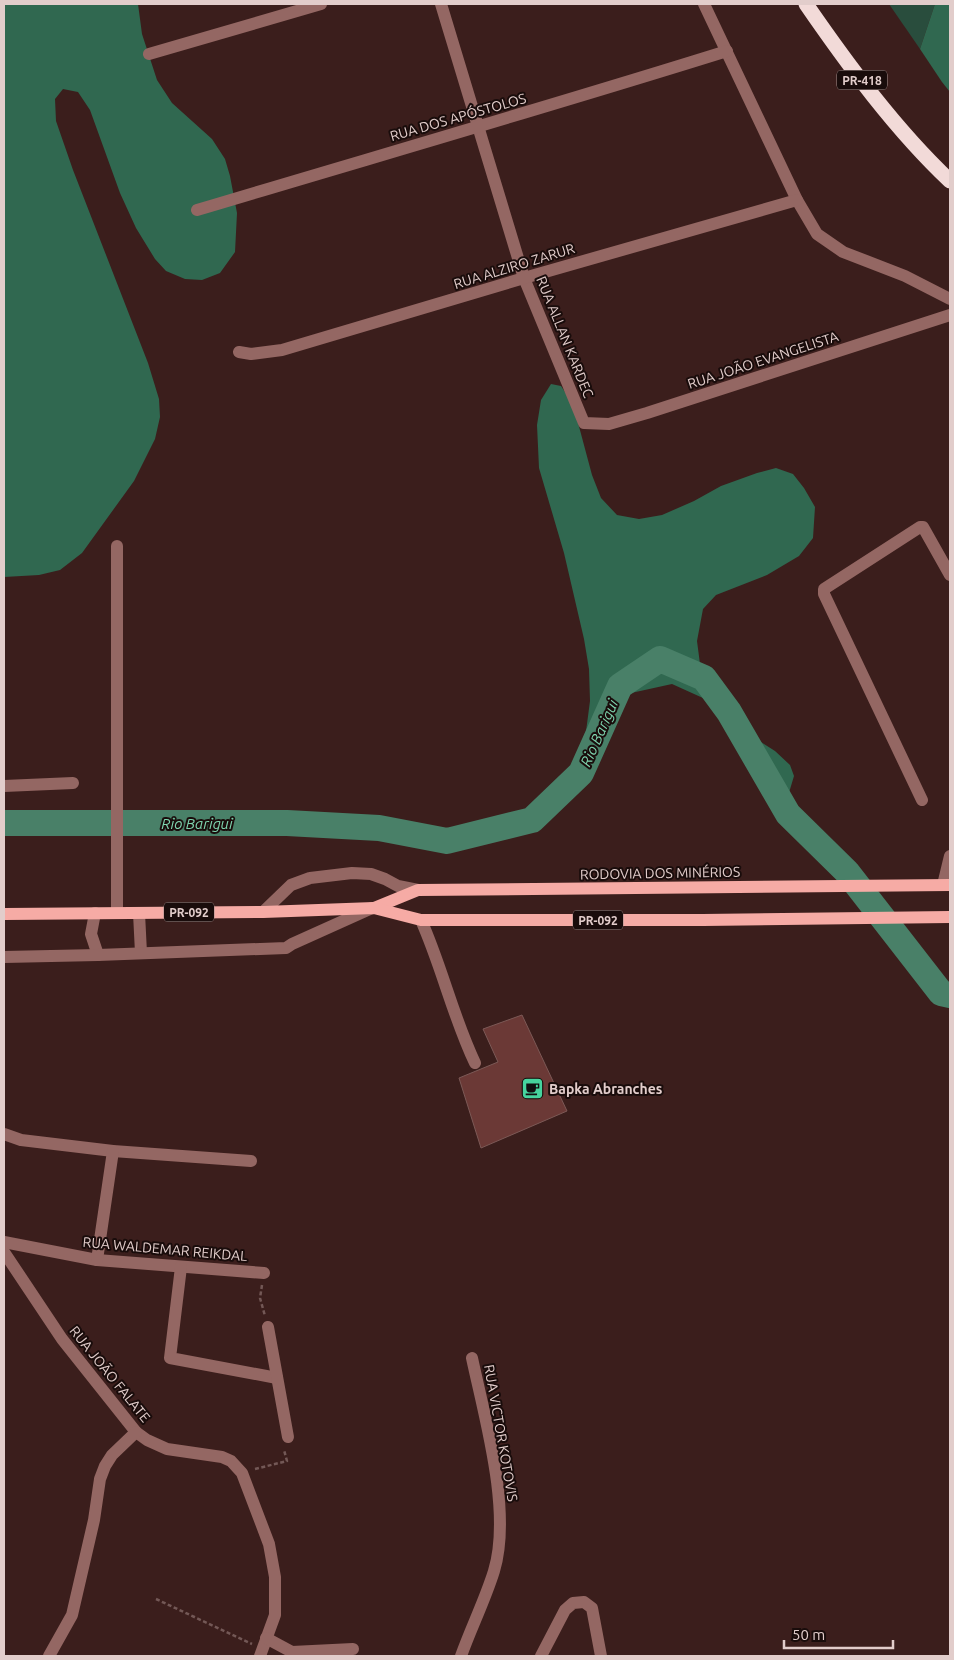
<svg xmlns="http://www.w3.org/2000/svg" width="954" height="1660" viewBox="0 0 954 1660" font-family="Ubuntu,sans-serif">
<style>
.green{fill:#294d3d}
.forest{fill:#306850}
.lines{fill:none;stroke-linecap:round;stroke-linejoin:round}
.river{stroke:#498068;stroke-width:26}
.building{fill:#6b3936;stroke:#7c5956}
.path{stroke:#735856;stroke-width:2.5;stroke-dasharray:4 2.5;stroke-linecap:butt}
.minor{stroke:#946763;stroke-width:12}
.major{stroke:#f6aba5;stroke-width:12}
.highway{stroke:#f2dad8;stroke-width:15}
.labels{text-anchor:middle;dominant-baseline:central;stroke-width:4;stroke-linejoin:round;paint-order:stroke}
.shield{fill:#190c0b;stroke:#a69391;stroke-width:1}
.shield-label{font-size:12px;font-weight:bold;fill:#e2cdcb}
.street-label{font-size:14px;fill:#e2cdcb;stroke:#190c0b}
.poi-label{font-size:14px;font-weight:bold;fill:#e2cdcb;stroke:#190c0b;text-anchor:start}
.water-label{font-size:15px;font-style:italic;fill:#7fd5af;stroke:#190c0b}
</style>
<rect width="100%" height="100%" fill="#3b1e1c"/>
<polygon class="green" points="889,4 935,4 920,49"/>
<g class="forest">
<polygon points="4,4 138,4 142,34 157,80 172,103 212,139 225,159 230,176 237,213 235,252 220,273 202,280 185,279 166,271 155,259 136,228 120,193 90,110 78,92 63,89 55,99 56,121 73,170 148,363 159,399 160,417 155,439 134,481 82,553 60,570 39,575 4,577"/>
<polygon points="935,4 950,4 950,92 942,82 920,49"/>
<polygon points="551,384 561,386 573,404 592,475 601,498 617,515 639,519 662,515 694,501 721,486 757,473 776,468 793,474 804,488 815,507 813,538 799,556 767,575 716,595 703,609 697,641 700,664 709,692 718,707 739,728 775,751 790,765 794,776 788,796 774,808 714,703 672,684 622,695 581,783 575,788 575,774 585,739 590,701 589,669 584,639 564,553 539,468 537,425 541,400"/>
</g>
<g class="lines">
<polyline class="river" points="4,823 287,823 379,828 447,841 532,820 581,773 620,686 660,659 704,678 729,712 788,814 847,872 941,993 950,995"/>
</g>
<polygon class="building" points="522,1015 567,1111 481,1148 459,1078 498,1062 483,1029"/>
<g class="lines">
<g class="path">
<polyline points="262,1285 260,1298 265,1316"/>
<polyline points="255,1469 287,1461 284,1450"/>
<polyline points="156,1599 252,1644"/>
</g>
<g class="minor">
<polyline points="441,4 524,278 584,423 609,424 647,413 950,315"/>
<polyline points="704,4 797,200 817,234 843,252 905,276 950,299"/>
<polyline points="149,54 321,4"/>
<path d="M 197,210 C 374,157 551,106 727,51"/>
<polyline points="239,352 251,354 282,350 524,278 797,200"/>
<polyline points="4,786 73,783"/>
<polyline points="922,800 824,594 824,589 920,527 923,527 950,575"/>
<polyline points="943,885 950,856"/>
<polyline points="263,912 291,885 310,878 352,873 371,874 385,879 398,886 418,890"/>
<polyline points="95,913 91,934 98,955"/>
<polyline points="117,913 117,546"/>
<polyline points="139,913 141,953"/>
<path d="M 421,920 C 442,967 453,1017 475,1063"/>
<polyline points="4,957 98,955 286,948 292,944 372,908"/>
<polyline points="4,1134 21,1140 113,1151 251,1161"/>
<polyline points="4,1242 97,1260 264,1273"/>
<polyline points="4,1252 62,1339 136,1432 147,1440 167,1449 222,1457 231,1461 242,1473 269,1544 275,1577 275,1615 260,1656"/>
<polyline points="97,1260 113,1151"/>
<polyline points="181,1267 170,1358 277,1378"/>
<polyline points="268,1327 288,1437"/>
<polyline points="266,1638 292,1652 293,1656"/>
<polyline points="292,1652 353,1649"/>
<polyline points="49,1656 72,1615 94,1520 100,1479 105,1466 112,1455 136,1432"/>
<path d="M 461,1656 C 471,1628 485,1600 494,1571 C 512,1512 485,1419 472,1358"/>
<polyline points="541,1656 565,1610 573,1603 584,1602 592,1608 601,1656"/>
</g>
<g class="major">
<polyline points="374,908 418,890 950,885"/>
<polyline points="4,914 263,912 374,908 421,920 703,920 950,917"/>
</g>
<path class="highway" d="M 806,4 C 848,65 896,130 950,181"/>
</g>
<defs>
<symbol id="cafe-square" viewBox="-11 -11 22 22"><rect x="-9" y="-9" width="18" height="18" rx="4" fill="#46d49e" stroke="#190c0b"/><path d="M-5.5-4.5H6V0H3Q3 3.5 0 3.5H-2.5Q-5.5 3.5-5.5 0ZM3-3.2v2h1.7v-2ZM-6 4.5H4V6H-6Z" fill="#111"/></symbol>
</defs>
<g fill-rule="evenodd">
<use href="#cafe-square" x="520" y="1076" width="25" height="25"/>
</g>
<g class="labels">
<g class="shield">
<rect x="837" y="70.5" width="50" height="19" rx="4"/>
<rect x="164" y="902.5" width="50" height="19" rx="4"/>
<rect x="573" y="910.5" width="50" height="19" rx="4"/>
</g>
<g class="shield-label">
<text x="862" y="80">PR-418</text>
<text x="189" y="912">PR-092</text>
<text x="598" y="920">PR-092</text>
</g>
<g class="street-label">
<text transform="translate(458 117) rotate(-16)">RUA DOS APÓSTOLOS</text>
<text transform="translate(514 266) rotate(-17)">RUA ALZIRO ZARUR</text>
<text transform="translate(565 337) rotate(68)">RUA ALLAN KARDEC</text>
<text transform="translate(763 360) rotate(-18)">RUA JOÃO EVANGELISTA</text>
<text transform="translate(660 873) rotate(-1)">RODOVIA DOS MINÉRIOS</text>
<text transform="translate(165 1249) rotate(5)">RUA WALDEMAR REIKDAL</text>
<text transform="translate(110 1374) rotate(51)">RUA JOÃO FALATE</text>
<text transform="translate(501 1433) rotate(80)">RUA VICTOR KOTOVIS</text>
</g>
<g class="poi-label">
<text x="549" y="1089">Bapka Abranches</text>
</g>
<g class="water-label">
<text transform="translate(599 733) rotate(-66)">Rio Barigui</text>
<text x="197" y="823">Rio Barigui</text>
</g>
</g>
<rect width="954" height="1660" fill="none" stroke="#e2cdcb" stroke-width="10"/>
<path d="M784 1640v8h109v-8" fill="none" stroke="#e2cdcb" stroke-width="2.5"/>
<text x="792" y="1640" font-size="15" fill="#e2cdcb" stroke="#190c0b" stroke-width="4" paint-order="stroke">50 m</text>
</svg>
